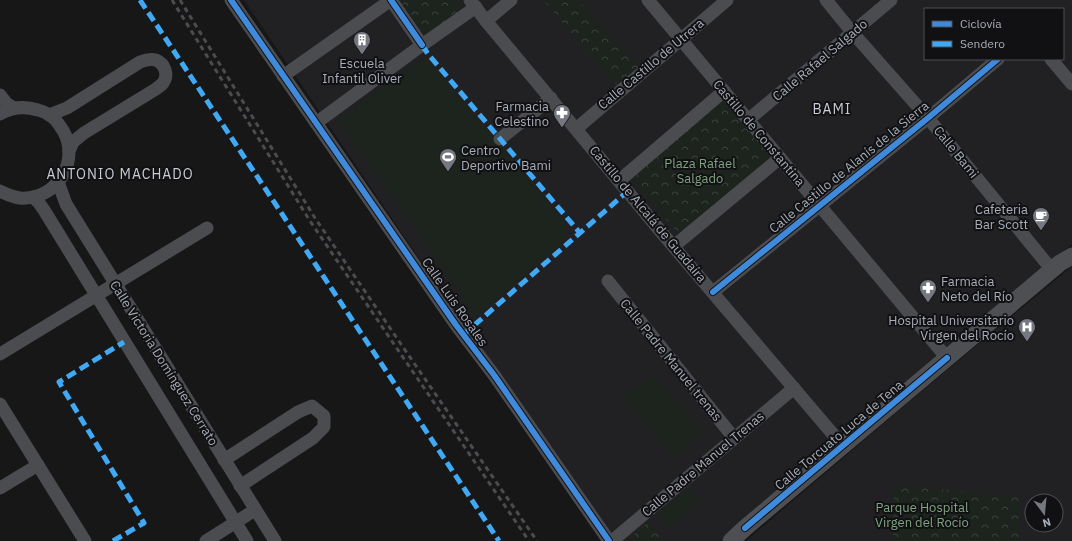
<svg xmlns="http://www.w3.org/2000/svg" width="1072" height="541" viewBox="0 0 1072 541" font-family="'IBM Plex Sans',sans-serif">
<style>
.built{fill:#212123;fill-rule:evenodd}
.park{fill:url(#park-crowns)}
.pitch{fill:#1d241e}
.lines{fill:none;stroke-linecap:round;stroke-linejoin:round}
.minor{stroke:#4b4c50;stroke-width:13}
.major{stroke:#4d4f52;stroke-width:17}
.rail{stroke:#4b4c4f;stroke-width:3;stroke-dasharray:5 4;stroke-linecap:butt}
.quiet{stroke:#3fa9f5;stroke-width:5;stroke-dasharray:10 5;stroke-linecap:butt}
.cycleway-casing{stroke:#111113;stroke-width:8}
.cycleway{stroke:#408adc;stroke-width:6}
.labels{text-anchor:middle;dominant-baseline:central;stroke-width:4;stroke-linejoin:round;paint-order:stroke}
.street-label{font-size:13px;fill:#a8adb8;stroke:#111113}
.poi-label{font-size:13px;fill:#a8adb8;stroke:#111113;text-anchor:end}
.park-label{font-size:13px;fill:#7fa381;stroke:#111113}
.neighbourhood-label{font-size:14px;letter-spacing:1px;fill:#c9ccd4;stroke:#111113}
</style>
<defs>
<pattern id="park-crowns" width="20" height="18" patternUnits="userSpaceOnUse"><rect width="20" height="18" fill="#1d241e"/><path d="M2 6a3 3 0 1 1 6 0M12 15a3 3 0 1 1 6 0" fill="none" stroke="#3b413d"/></pattern>
</defs>
<rect width="100%" height="100%" fill="#171717"/>
<g class="built">
<path d="M 244,0 L 1072,0 L 1072,244 L 721,541 L 610,541 ZM 925,9 L 1063,9 L 1063,59 L 925,59 Z"/>
<path d="M 1072,266 L 1072,541 L 746,541 L 897,412 ZM 1032,501 L 1056,501 L 1056,525 L 1032,525 Z"/>
</g>
<g class="park">
<polygon points="408,0 457,0 463,9 426,36 402,4"/>
<polygon points="543,0 578,0 639,68 616,85"/>
<polygon points="724,97 776,159 681,237 629,176"/>
<polygon points="894,485 1020,497 1019,541 893,541"/>
<polygon points="649,521 663,541 637,541 633,536"/>
</g>
<g class="pitch">
<polygon points="425,57 566,224 564,242 476,316 338,119"/>
<polygon points="652,374 702,433 674,457 622,396"/>
<polygon points="687,489 699,503 669,528 657,515"/>
</g>
<g class="lines">
<g class="minor">
<polyline points="231,0 456,325 494,375 609,541"/>
<polyline points="391,0 422,45"/>
<polyline points="470,0 486,21 662,233 843,446"/>
<polyline points="648,0 947,358"/>
<polyline points="826,0 852,32 928,118 1052,270"/>
<polyline points="486,21 511,0"/>
<polyline points="1051,59 1072,84"/>
<polyline points="283,76 391,0"/>
<polyline points="0,95 7,104 14,108"/>
<path d="M 0,114 C 12,107 25,106 38,110 C 47,112 55,118 60,126 C 83,156 59,201 20,198 C 13,197 6,194 0,191"/>
<path d="M 49,115 L 67,108 L 140,62 C 145,60 151,59 156,60 C 165,64 169,75 163,83 C 162,85 158,87 156,89 L 84,133 L 73,142 L 69,151"/>
<polyline points="748,120 891,0"/>
<polyline points="316,123 422,45 476,7"/>
<polyline points="576,129 727,0"/>
<polyline points="500,139 551,98"/>
<polyline points="620,180 724,91"/>
<polyline points="58,182 66,204 275,541"/>
<polyline points="33,197 39,203 44,210 247,541"/>
<polyline points="674,246 780,158"/>
<polyline points="608,281 734,438"/>
<polyline points="713,292 928,118 998,59"/>
<polyline points="0,354 207,228"/>
<polyline points="0,404 85,541"/>
<polyline points="224,460 298,412 312,406 324,416 324,427 313,438 240,486"/>
<polyline points="0,488 38,465"/>
<polyline points="206,541 255,510"/>
<polyline points="612,541 794,388"/>
</g>
<polyline class="major" points="731,541 745,528 1060,263 1072,256"/>
<g class="rail">
<polyline points="172,0 310,221 400,353 529,541"/>
<polyline points="180,0 315,218 405,350 537,541"/>
</g>
<g class="quiet">
<polyline points="140,0 499,541"/>
<polyline points="422,45 428,54 580,233"/>
<polyline points="463,335 628,191"/>
<polyline points="113,541 144,523 59,382 124,342"/>
</g>
<defs>
<g id="cycleway">
<polyline points="231,0 456,325 494,375 609,541"/>
<polyline points="391,0 422,45"/>
<polyline points="713,292 928,118 998,59"/>
<polyline points="745,528 947,358"/>
</g>
</defs>
<use href="#cycleway" class="cycleway-casing"/>
<use href="#cycleway" class="cycleway"/>
</g>
<defs>
<symbol id="building-pin" viewBox="-11 -11 22 30"><path d="M0 17L-7.5 6A9.5 9.5 0 1 1 7.5 6Z" fill="#757880" stroke="#111113"/><path d="M-4-6H4V6H1V3H-1V6H-4ZM-2.5-4.3h1.7v1.8h-1.7ZM.8-4.3h1.7v1.8H.8ZM-2.5-1h1.7V.8h-1.7ZM.8-1h1.7V.8H.8Z" fill="#fff"/></symbol>
<symbol id="pharmacy-pin" viewBox="-11 -11 22 30"><path d="M0 17L-7.5 6A9.5 9.5 0 1 1 7.5 6Z" fill="#757880" stroke="#111113"/><path d="M-2-6h4v4h4v4h-4v4h-4v-4h-4v-4h4Z" fill="#fff"/></symbol>
<symbol id="stadium-pin" viewBox="-11 -11 22 30"><path d="M0 17L-7.5 6A9.5 9.5 0 1 1 7.5 6Z" fill="#757880" stroke="#111113"/><path d="M0-5a6.5 5 0 1 0 0 10a6.5 5 0 1 0 0-10ZM-3.5-1.8h7v3.6h-7Z" fill="#fff"/></symbol>
<symbol id="cafe-pin" viewBox="-11 -11 22 30"><path d="M0 17L-7.5 6A9.5 9.5 0 1 1 7.5 6Z" fill="#757880" stroke="#111113"/><path d="M-5.5-4.5H6V0H3Q3 3.5 0 3.5H-2.5Q-5.5 3.5-5.5 0ZM3-3.2v2h1.7v-2ZM-6 4.5H4V6H-6Z" fill="#fff"/></symbol>
<symbol id="hospital-pin" viewBox="-11 -11 22 30"><path d="M0 17L-7.5 6A9.5 9.5 0 1 1 7.5 6Z" fill="#757880" stroke="#111113"/><path d="M-5-5h3v3.5h4V-5h3V5h-3V1.5h-4V5h-3Z" fill="#fff"/></symbol>
</defs>
<g fill-rule="evenodd">
<use href="#building-pin" x="352" y="30" width="20" height="27"/>
<use href="#pharmacy-pin" x="552" y="103" width="20" height="27"/>
<use href="#stadium-pin" x="438" y="147" width="20" height="27"/>
<use href="#cafe-pin" x="1031" y="206" width="20" height="27"/>
<use href="#pharmacy-pin" x="918" y="278" width="20" height="27"/>
<use href="#hospital-pin" x="1017" y="317" width="20" height="27"/>
</g>
<g class="labels">
<g class="street-label">
<text transform="translate(820 60) rotate(-40)">Calle Rafael Salgado</text>
<text transform="translate(651 64) rotate(-40)">Calle Castillo de Utrera</text>
<text transform="translate(759 133) rotate(50)">Castillo de Constantina</text>
<text transform="translate(956 152) rotate(51)">Calle Bami</text>
<text transform="translate(849 167) rotate(-39)">Calle Castillo de Alanís de la Sierra</text>
<text transform="translate(648 214) rotate(50)">Castillo de Alcalá de Guadaíra</text>
<text transform="translate(455 302) rotate(55)">Calle Luis Rosales</text>
<text transform="translate(671 360) rotate(51)">Calle Padre Manuel trenas</text>
<text transform="translate(164 363) rotate(58)">Calle Victoria Domínguez Cerrato</text>
<text transform="translate(839 435) rotate(-40)">Calle Torcuato Luca de Tena</text>
<text transform="translate(703 464) rotate(-40)">Calle Padre Manuel Trenas</text>
</g>
<g class="poi-label">
<text x="362" y="63" text-anchor="middle">Escuela<tspan x="362" dy="15">Infantil Oliver</tspan></text>
<text x="549" y="106">Farmacia<tspan x="549" dy="15">Celestino</tspan></text>
<text x="461" y="150" text-anchor="start">Centro<tspan x="461" dy="15">Deportivo Bami</tspan></text>
<text x="1028" y="209">Cafeteria<tspan x="1028" dy="15">Bar Scott</tspan></text>
<text x="941" y="281" text-anchor="start">Farmacia<tspan x="941" dy="15">Neto del Río</tspan></text>
<text x="1014" y="320">Hospital Universitario<tspan x="1014" dy="15">Virgen del Rocío</tspan></text>
</g>
<g class="park-label">
<text x="700" y="163">Plaza Rafael<tspan x="700" dy="15">Salgado</tspan></text>
<text x="922" y="507">Parque Hospital<tspan x="922" dy="15">Virgen del Rocío</tspan></text>
</g>
<g class="neighbourhood-label">
<text x="832" y="109">BAMI</text>
<text x="120" y="174">ANTONIO MACHADO</text>
</g>
</g>
<rect x="924" y="8" width="140" height="52" fill="#111113" stroke="#4d4f55"/>
<rect x="932" y="21" width="20" height="6" fill="#408adc" stroke="#4d4f55"/>
<text x="960" y="28" font-size="12" fill="#a8adb8">Ciclovía</text>
<rect x="932" y="41" width="20" height="6" fill="#3fa9f5" stroke="#4d4f55"/>
<text x="960" y="48" font-size="12" fill="#a8adb8">Sendero</text>
<g transform="translate(1044 513) rotate(164)"><circle r="19" fill="#111113" stroke="#4d4f55"/>
<path d="M0-3L7 15L0 10L-7 15Z" fill="#757880"/>
<text y="-6" font-size="11" font-weight="bold" text-anchor="middle" fill="#a8adb8">N</text>
</g>
</svg>
